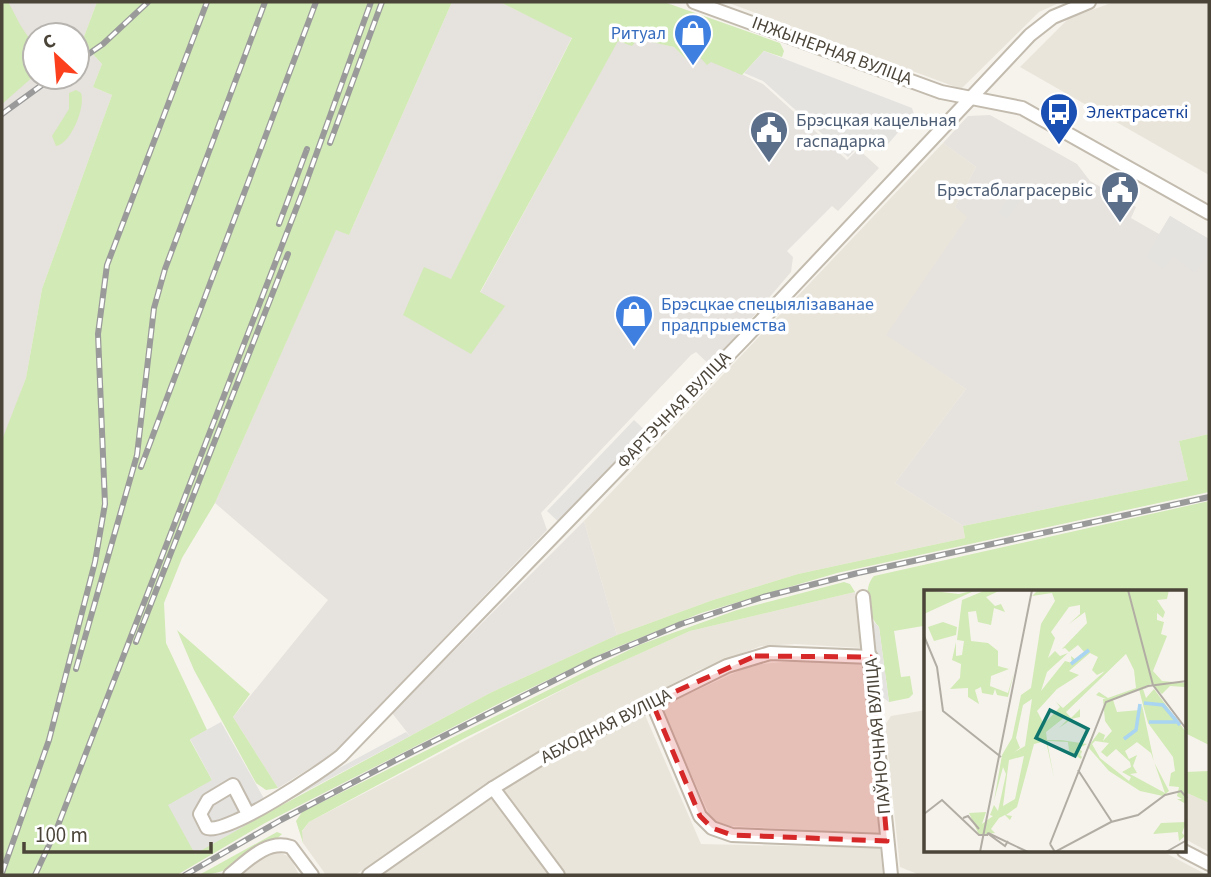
<svg xmlns="http://www.w3.org/2000/svg" width="1211" height="877" viewBox="0 0 1211 877" font-family="'Source Sans 3',sans-serif">
<style>
.residential{fill:#eae5da}
.industrial{fill:#e6e2dd;fill-rule:evenodd}
.green{fill:#d2eab5}
.parking{fill:#e5e3e0}
.lines{fill:none;stroke-linecap:round;stroke-linejoin:round}
.minor-casing{stroke:#c2bbae;stroke-width:16}
.minor{stroke:#fff;stroke-width:12}
.rail-casing{stroke:#9a9a9a;stroke-width:6}
.rail{stroke:#fff;stroke-width:3.5;stroke-dasharray:10;stroke-linecap:butt}
.marked{fill:#d62828;fill-opacity:0.2;stroke:#d62828;stroke-width:5;stroke-dasharray:14 9;stroke-linejoin:round}
.labels{text-anchor:middle;dominant-baseline:central;stroke-width:7;stroke-linejoin:round;paint-order:stroke}
.shop-label{font-size:18px;fill:#366cbe;stroke:#fff;text-anchor:end}
.street-label{font-size:18px;fill:#4b4439;stroke:#fff}
.transit-label{font-size:18px;fill:#164399;stroke:#fff;text-anchor:start}
.service-label{font-size:18px;fill:#4e5e75;stroke:#fff;text-anchor:start}
.inset-river{fill:none;stroke:#a9d4f2;stroke-width:3.5}
.inset-road{fill:none;stroke:#b2ada4;stroke-width:2}
.view{fill:#0f766e;fill-opacity:0.15;stroke:#0f766e;stroke-width:3.5}
.inset-edge{fill:none;stroke:#4b4439;stroke-width:3.5}
</style>
<rect width="100%" height="100%" fill="#f6f3ec"/>
<g class="residential">
<polygon points="726,2 1061,2 1039,12 961,89"/>
<polygon points="1114,2 1209,2 1209,175 1020,67 1069,18"/>
<polygon points="943,143 976,167 955,207 968,216 887,335 966,389 895,483 963,526 965,538 798,574 713,600 617,635 584,521"/>
<polygon points="855,592 861,648 795,644 761,646 699,670 518,765 355,875 326,875 303,843 301,833 309,822 583,679 690,631"/>
<polygon points="806,660 864,664 879,834 714,825 661,707 743,669 762,664"/>
<polygon points="926,710 926,851 1162,851 1207,875 920,875 900,867 885,725 891,716"/>
<polygon points="645,715 701,844 880,848 883,875 567,875 503,790 557,757"/>
<polygon points="1185,792 1209,803 1209,852 1185,839"/>
<polygon points="492,796 549,875 380,875"/>
<polygon points="276,851 290,857 299,875 238,875 263,856"/>
</g>
<g class="industrial">
<path d="M 2,2 L 97,2 L 82,42 L 102,64 L 93,87 L 112,95 L 42,289 L 26,378 L 3,441 ZM 35,35 L 77,35 L 77,77 L 35,77 Z"/>
<polygon points="452,2 500,2 572,37 451,280 480,293 618,40 638,38 674,47 687,60 694,52 763,84 847,160 858,149 879,168 838,211 832,206 787,251 793,257 791,272 711,366 696,352 691,355 541,513 547,530 333,754 278,788 233,717 328,600 215,503 336,229 349,235"/>
<polygon points="990,115 1077,164 1090,181 1136,207 1131,218 1159,234 1170,216 1209,239 1209,434 1179,441 1188,480 963,526 895,483 966,389 886,335 967,217 955,207 976,167 943,143 968,116"/>
<polygon points="584,521 617,635 490,693 410,736 392,713"/>
</g>
<g class="green">
<path d="M 2,2 L 8,2 C 16,15 22,33 35,43 L 35,75 L 2,104 Z"/>
<polygon points="97,2 452,2 349,235 336,230 215,503 182,558 164,603 166,643 207,730 190,740 212,780 271,811 490,693 617,635 713,600 798,574 965,538 963,526 1188,480 1179,441 1209,434 1209,492 837,573 701,613 610,650 502,702 265,823 177,875 2,875 2,440 26,378 42,289 112,95 93,87 102,64 82,42"/>
<polygon points="500,2 664,2 780,43 784,51 782,57 764,51 742,75 711,62 707,65 695,52 687,60 674,47 638,39 632,46 618,41 480,292 505,306 471,354 403,315 424,267 451,279 572,38"/>
<path d="M 76,90 L 81,93 C 86,106 71,144 56,146 L 52,136 L 69,109 L 69,93 Z"/>
<path d="M 1209,501 L 1209,745 L 1185,733 L 1185,592 L 926,592 L 926,641 L 923,626 L 894,631 L 901,677 L 910,676 L 913,694 L 909,698 L 889,702 L 879,627 C 868,616 862,588 874,576 Z"/>
<polygon points="844,582 850,584 855,592 690,631 583,679 463,739 309,822 302,831 303,843 296,821 302,812 639,645 737,610"/>
<polygon points="177,630 250,694 233,717 278,788 266,790 256,783 194,670"/>
<polygon points="1209,771 1209,803 1185,792 1185,772"/>
<path d="M 277,832 L 282,834 C 262,854 227,875 199,875 Z"/>
</g>
<g class="parking">
<polygon points="764,51 912,108 914,114 882,151 867,138 848,157 763,81 744,73"/>
<polygon points="1013,190 1023,196 1008,219 998,213"/>
<polygon points="1170,216 1209,239 1209,254 1195,273 1173,257 1164,269 1146,257"/>
<polygon points="634,420 650,435 563,526 547,511"/>
<polygon points="872,620 879,627 889,702 881,696"/>
<polygon points="221,722 271,811 195,854 168,805 212,780 190,739"/>
<polygon points="406,732 410,736 280,805 278,801"/>
</g>
<g class="lines">
<defs>
<g id="minor">
<polyline points="694,2 941,92 1022,108 1209,213"/>
<polyline points="863,597 891,875"/>
<polyline points="652,702 700,816 712,828 732,835 887,841"/>
<polyline points="493,788 558,875"/>
<path d="M 248,814 L 233,785 L 208,800 L 200,814 L 207,828 C 228,835 322,771 341,756 L 745,338 L 1030,35 L 1053,17 L 1089,2"/>
<polyline points="1184,851 1209,864"/>
<path d="M 230,875 C 247,861 267,839 291,847 L 312,875"/>
<polyline points="369,875 493,788 545,756 727,666 770,653 871,657"/>
</g>
</defs>
<use href="#minor" class="minor-casing"/>
<use href="#minor" class="minor"/>
<defs>
<g id="rail">
<polyline points="77,62 103,44 148,2"/>
<polyline points="2,114 53,77"/>
<polyline points="330,143 382,2"/>
<polyline points="279,224 307,149"/>
<polyline points="141,467 316,2"/>
<polyline points="136,642 288,254"/>
<polyline points="76,669 137,455 154,308 165,269 265,2"/>
<polyline points="2,873 49,740 95,562 105,504 98,334 107,265 207,2"/>
<polyline points="35,875 57,828 303,191 371,2"/>
<polyline points="185,875 281,820 398,759 595,660 681,624 763,597 858,573 1209,497"/>
</g>
</defs>
<use href="#rail" class="rail-casing"/>
<use href="#rail" class="rail"/>
</g>
<path class="marked" d="M 755,656 L 871,657 L 887,841 L 732,835 L 712,828 L 700,816 L 652,702 Z"/>
<defs>
<symbol id="shop-pin" viewBox="-11 -11 22 30"><path d="M0 17L-7.5 6A9.5 9.5 0 1 1 7.5 6Z" fill="#3f7fe0" stroke="#fff"/><path d="M-5-2.5h2.3a2.7 3.5 0 0 1 5.4 0H5L5.5 6h-11ZM-1.5-2.5h3a1.5 2.3 0 0 0-3 0Z" fill="#fff"/></symbol>
<symbol id="bus-pin" viewBox="-11 -11 22 30"><path d="M0 17L-7.5 6A9.5 9.5 0 1 1 7.5 6Z" fill="#1a4fb4" stroke="#fff"/><path d="M-5-6H5V4H4V6H2V4H-2V6H-4V4H-5ZM-3.5-4V0h7V-4ZM-3.5 1.2v1.5H-2V1.2ZM2 1.2v1.5H3.5V1.2Z" fill="#fff"/></symbol>
<symbol id="civic-pin" viewBox="-11 -11 22 30"><path d="M0 17L-7.5 6A9.5 9.5 0 1 1 7.5 6Z" fill="#5c6f8a" stroke="#fff"/><path d="M-.6-6.5H3V-4.5H.6V-3L4-1V1h2V6H-6V1h2V-1L-.6-3ZM-1.2 2.5V6h2.4V2.5Z" fill="#fff"/></symbol>
</defs>
<g fill-rule="evenodd">
<use href="#shop-pin" x="671" y="11" width="44" height="60"/>
<use href="#bus-pin" x="1037" y="90" width="44" height="60"/>
<use href="#civic-pin" x="747" y="108" width="44" height="60"/>
<use href="#civic-pin" x="1098" y="168" width="44" height="60"/>
<use href="#shop-pin" x="612" y="292" width="44" height="60"/>
</g>
<g class="labels">
<g class="shop-label">
<text x="666" y="33">Ритуал</text>
<text x="661" y="304" text-anchor="start">Брэсцкае спецыялізаванае<tspan x="661" dy="21">прадпрыемства</tspan></text>
</g>
<g class="street-label">
<text transform="translate(832 51) rotate(20)">ІНЖЫНЕРНАЯ ВУЛІЦА</text>
<text transform="translate(674 410) rotate(-46)">ФАРТЭЧНАЯ ВУЛІЦА</text>
<text transform="translate(606 726) rotate(-27)">АБХОДНАЯ ВУЛІЦА</text>
<text transform="translate(878 736) rotate(-95)">ПАЎНОЧНАЯ ВУЛІЦА</text>
</g>
<g class="transit-label">
<text x="1086" y="112">Электрасеткі</text>
</g>
<g class="service-label">
<text x="796" y="120">Брэсцкая кацельная<tspan x="796" dy="21">гаспадарка</tspan></text>
<text x="1093" y="190" text-anchor="end">Брэстаблаграсервіс</text>
</g>
</g>
<g transform="translate(924 590)">
<rect width="262" height="262" fill="#f6f3ec"/>
<path d="M 0,0 L 35,4 L 52,0 L 0,24 ZM 62,0 L 77,0 L 62,7 L 71,16 L 77,14 L 81,22 L 70,18 L 67,35 L 54,32 L 52,21 L 44,22 L 47,51 L 64,53 L 74,61 L 74,76 L 85,79 L 67,86 L 66,96 L 84,103 L 90,82 L 84,107 L 73,105 L 71,99 L 69,105 L 58,103 L 57,97 L 51,100 L 55,114 L 44,107 L 44,98 L 26,99 L 36,88 L 37,74 L 28,70 L 32,52 L 32,66 L 38,65 L 40,51 L 33,50 L 38,10 ZM 114,0 L 245,0 L 243,9 L 233,10 L 241,22 L 239,28 L 233,23 L 233,30 L 240,32 L 237,44 L 243,46 L 229,81 L 238,91 L 261,93 L 261,97 L 246,96 L 238,104 L 227,94 L 189,110 L 193,122 L 216,120 L 218,115 L 230,172 L 245,201 L 239,206 L 216,201 L 185,181 L 164,157 L 175,142 L 181,145 L 179,151 L 188,141 L 181,131 L 179,109 L 182,109 L 172,105 L 175,102 L 184,108 L 212,98 L 210,80 L 202,64 L 142,122 L 147,128 L 156,119 L 156,127 L 147,129 L 150,134 L 145,131 L 135,138 L 143,130 L 141,127 L 122,142 L 123,150 L 137,150 L 163,154 L 157,157 L 156,160 L 158,161 L 157,164 L 154,161 L 157,165 L 156,165 L 158,167 L 157,169 L 145,161 L 144,152 L 123,151 L 130,188 L 122,151 L 110,154 L 93,217 L 82,225 L 88,226 L 86,230 L 81,225 L 75,228 L 67,239 L 71,243 L 55,245 L 45,223 L 62,222 L 58,234 L 69,226 L 66,225 L 70,215 L 74,221 L 82,184 L 79,177 L 70,211 L 78,165 L 88,148 L 97,105 L 107,98 L 117,34 L 131,11 L 128,3 L 108,6 ZM 156,15 L 156,24 L 145,34 L 161,22 L 163,33 L 138,59 L 141,58 L 145,62 L 154,55 L 161,63 L 153,71 L 147,66 L 148,73 L 141,71 L 117,101 L 123,82 L 144,63 L 136,66 L 131,61 L 124,68 L 131,48 L 127,42 L 145,17 ZM 166,63 L 174,67 L 168,80 L 173,85 L 181,81 L 139,118 L 132,112 L 136,117 L 120,134 L 113,121 L 133,99 L 155,85 L 145,81 ZM 108,109 L 101,156 L 89,163 L 96,158 L 92,148 L 99,115 ZM 171,151 L 185,153 L 177,162 L 183,167 L 192,159 L 206,172 L 207,177 L 198,182 L 207,187 L 205,191 L 176,168 L 168,154 ZM 213,152 L 227,163 L 241,203 L 206,184 L 213,183 L 209,176 L 213,165 L 205,169 L 201,161 ZM 100,166 L 91,209 L 79,216 L 85,170 ZM 19,32 L 33,37 L 32,45 L 10,51 L 4,37 ZM 228,97 L 219,99 L 222,108 L 230,99 L 262,142 L 262,214 L 253,209 L 258,209 L 253,206 L 255,197 L 245,196 L 247,183 L 251,181 L 249,167 L 224,133 L 219,115 L 215,99 ZM 262,232 L 258,243 L 261,246 L 255,251 L 254,242 L 229,244 L 237,233 Z" fill="#d2eab5" fill-rule="evenodd"/>
<path class="inset-river" d="M 147,74 L 165,60M 220,113 L 239,115 L 256,135M 225,132 L 252,132M 200,149 L 212,140 L 216,114"/>
<path class="inset-road" d="M 204,0 L 229,95 L 263,140M 0,46 L 13,77 L 19,121 L 77,167M 154,180 L 188,232M 0,224 L 18,210 L 55,245 L 64,245M 39,228 L 44,226 L 55,239M 63,243 L 81,256 L 84,251M 64,243 L 104,262M 126,254 L 182,112 L 224,96 L 263,91M 126,254 L 131,262 L 187,232 L 214,225 L 241,205 L 257,201 L 263,208M 56,262 L 108,0M 242,262 L 263,250"/>
<path class="view" d="M 126,120 L 164,139 L 151,166 L 112,148 Z"/>
<rect width="262" height="262" class="inset-edge"/>
</g>
<rect width="1211" height="877" fill="none" stroke="#4b4439" stroke-width="7"/>
<g transform="translate(56 56) rotate(334)"><circle r="33" fill="#ffffff" stroke="#b7b4b0" stroke-width="2"/>
<path d="M0-5L12 26L0 18L-12 26Z" fill="#fc3f1d"/>
<text y="-10" font-size="19" font-weight="bold" text-anchor="middle" fill="#4b4439">С</text>
</g>
<path d="M24 842v10h187v-10" fill="none" stroke="#4b4439" stroke-width="3.5"/>
<text x="35" y="842" font-size="21" fill="#4b4439" stroke="#ffffff" stroke-width="5" paint-order="stroke">100 m</text>
</svg>
